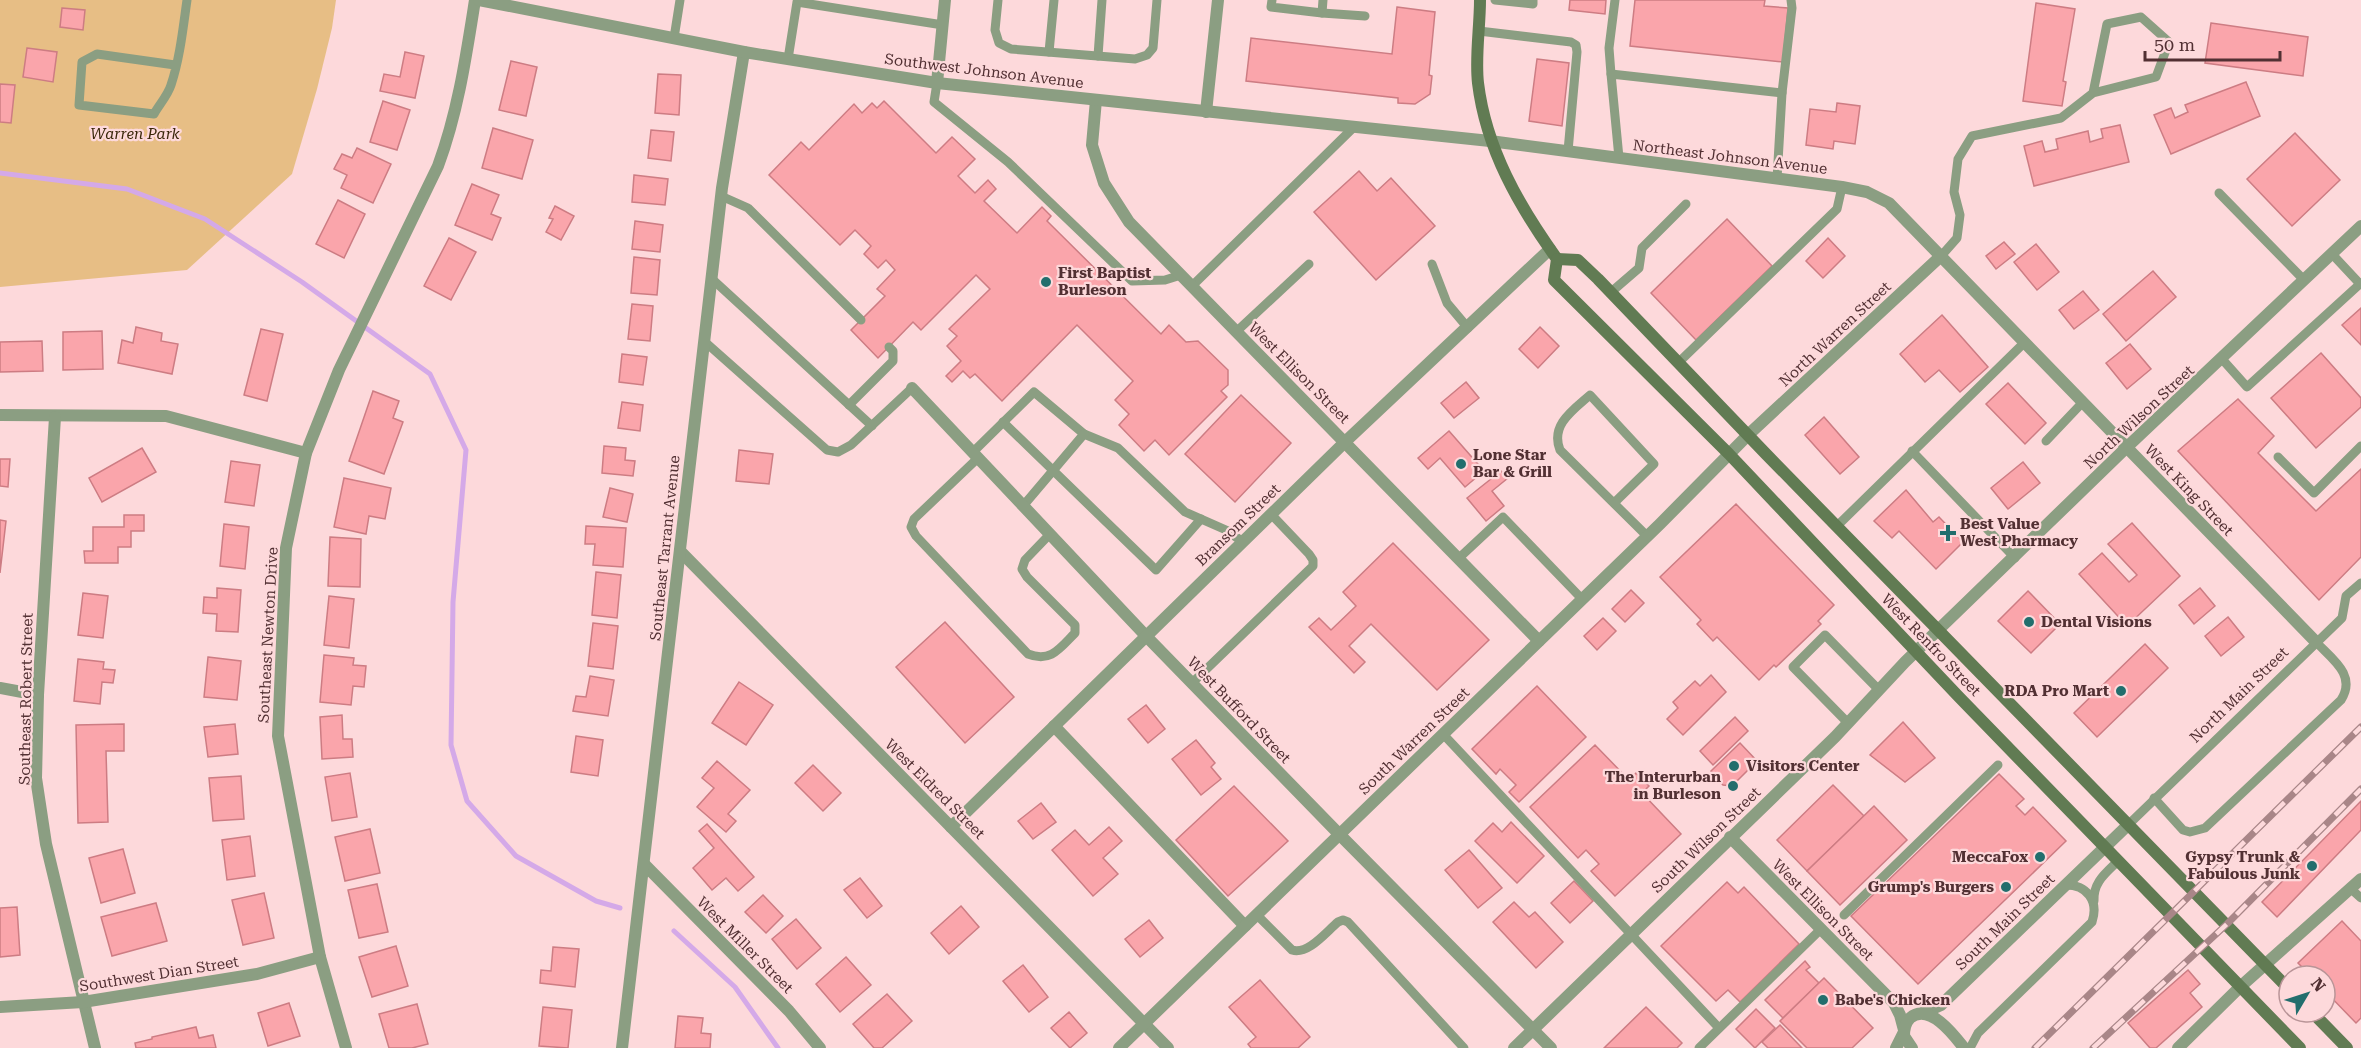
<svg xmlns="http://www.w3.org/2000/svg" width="2361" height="1048" viewBox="0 0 2361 1048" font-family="'Roboto Serif',serif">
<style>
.green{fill:#e7be85}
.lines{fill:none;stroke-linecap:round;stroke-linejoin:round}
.stream{stroke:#d4a9e8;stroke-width:5}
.building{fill:#faa5ab;stroke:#cd7c83;stroke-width:1.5}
.service{stroke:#8b9e82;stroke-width:9}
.minor{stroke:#8b9e82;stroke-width:12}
.tertiary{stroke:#8b9e82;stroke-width:12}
.secondary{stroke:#617b53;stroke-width:12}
.rail-casing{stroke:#a98688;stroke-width:7}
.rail{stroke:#fdd9db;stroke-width:4.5;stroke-dasharray:14;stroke-linecap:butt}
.poi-dot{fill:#226e6d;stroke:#fdd9db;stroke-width:2}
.labels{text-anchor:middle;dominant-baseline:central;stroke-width:4.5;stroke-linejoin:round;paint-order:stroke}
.street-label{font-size:15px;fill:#523033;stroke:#fdd9db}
.park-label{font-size:15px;font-style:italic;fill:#392609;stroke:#fdd9db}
.poi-label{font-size:15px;font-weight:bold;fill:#523033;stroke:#fdd9db;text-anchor:start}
</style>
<rect width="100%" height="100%" fill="#fdd9db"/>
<polygon class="green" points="0,0 336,0 332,28 317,89 292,174 187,270 0,287"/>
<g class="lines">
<g class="stream">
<polyline points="0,173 127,189 205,219 302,282 430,374 466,450 453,602 451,745 467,801 516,856 596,901 620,908"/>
<polyline points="674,931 735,987 778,1048"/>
</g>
</g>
<g class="building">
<polygon points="1570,0 1606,0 1605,14 1569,10"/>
<polygon points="1635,0 1765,0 1764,6 1788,8 1783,62 1630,46"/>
<polygon points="2036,3 2075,9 2063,81 2066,82 2062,106 2023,101"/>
<polygon points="1397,7 1435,12 1429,75 1432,76 1430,94 1415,104 1398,103 1398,98 1246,81 1251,38 1392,54"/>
<polygon points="62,8 85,10 83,30 60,27"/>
<polygon points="2211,23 2308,37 2303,76 2205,63"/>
<polygon points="27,48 57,52 53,82 23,77"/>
<polygon points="405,52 424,56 415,98 380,91 384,74 400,77"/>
<polygon points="1537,59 1569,63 1562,126 1529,121"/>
<polygon points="511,61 537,67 526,116 499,110"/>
<polygon points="658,74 681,75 679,115 655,113"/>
<polygon points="2246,82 2260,116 2171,154 2154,115 2171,108 2175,118 2188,112 2185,105"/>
<polygon points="0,84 15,85 11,123 0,122"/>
<polygon points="383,101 410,110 397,150 370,142"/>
<polygon points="884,101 936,153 952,137 975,159 958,176 975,193 988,180 996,189 984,201 1017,233 1042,207 1051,216 1047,221 1161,334 1169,325 1186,342 1198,341 1228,370 1228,385 1221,391 1227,397 1169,455 1155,440 1144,451 1119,425 1129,414 1115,400 1133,381 1077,325 1002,401 975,374 970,378 963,371 952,382 946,376 961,361 947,346 957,336 949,329 990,289 976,275 921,330 913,322 878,358 851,330 885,296 877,289 895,270 886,260 878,268 864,254 871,246 855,230 840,245 769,175 801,142 809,150 854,104 862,113 872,103 877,108"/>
<polygon points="1837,103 1860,106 1855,144 1834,141 1833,149 1806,145 1810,109 1836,112"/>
<polygon points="2120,125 2129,162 2034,186 2024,146 2042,141 2045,152 2058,149 2056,139 2088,131 2090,142 2103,138 2101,129"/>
<polygon points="493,128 533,140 522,179 482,168"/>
<polygon points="651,130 674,132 671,161 648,158"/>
<polygon points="2295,133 2340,180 2292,226 2247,179"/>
<polygon points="357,148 391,164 373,203 341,188 347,175 334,169 342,154 352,158"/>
<polygon points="1359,171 1377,191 1391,178 1435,226 1376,280 1314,212"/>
<polygon points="634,175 668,179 665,205 632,202"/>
<polygon points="472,184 499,195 491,214 501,218 492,240 455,225"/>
<polygon points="338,200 365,214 344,258 316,244"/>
<polygon points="555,206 574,216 561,240 546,232 553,219 549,218"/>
<polygon points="1727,219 1772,266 1696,340 1651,293"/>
<polygon points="635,221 663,225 660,252 632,249"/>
<polygon points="449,238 476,252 451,300 424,286"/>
<polygon points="1828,238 1845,256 1823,278 1806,261"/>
<polygon points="2004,242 2015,254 1996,269 1986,256"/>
<polygon points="2036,244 2059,272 2037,290 2014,262"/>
<polygon points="634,257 660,260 657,295 631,293"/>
<polygon points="2153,271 2176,297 2126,341 2103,314"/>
<polygon points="2083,291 2099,310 2074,329 2059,310"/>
<polygon points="632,304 653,306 650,341 628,339"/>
<polygon points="2361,308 2361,345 2342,325"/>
<polygon points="1942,315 1988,367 1960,392 1939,370 1925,382 1900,354"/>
<polygon points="136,327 162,333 161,341 178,344 172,374 118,363 122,340 133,343"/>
<polygon points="1540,327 1559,346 1538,368 1519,349"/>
<polygon points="261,329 283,334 267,401 244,395"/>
<polygon points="102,331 103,369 63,370 63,332"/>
<polygon points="42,341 43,371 0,372 0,342"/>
<polygon points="2130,344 2151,369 2127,389 2106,363"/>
<polygon points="2321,353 2361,398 2361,407 2316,448 2271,398"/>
<polygon points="622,354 647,357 643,385 619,382"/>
<polygon points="1466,382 1479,398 1454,418 1441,403"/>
<polygon points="2008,383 2046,423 2025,444 1986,404"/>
<polygon points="373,391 399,401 393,418 403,422 384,474 349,461"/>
<polygon points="1241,395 1291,443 1235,502 1185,454"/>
<polygon points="2238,399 2274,436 2258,453 2316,511 2361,469 2361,557 2319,600 2178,451"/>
<polygon points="622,402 643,405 640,431 618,428"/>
<polygon points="1824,417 1859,457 1840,474 1805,435"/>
<polygon points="1449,431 1484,471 1465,487 1440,458 1428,469 1418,458"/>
<polygon points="604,446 626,448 625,460 635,461 633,476 602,473"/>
<polygon points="142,448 156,472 102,502 89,478"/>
<polygon points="739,450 773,454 769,484 736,481"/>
<polygon points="0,459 10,459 8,487 0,486"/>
<polygon points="231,461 260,465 254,506 225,502"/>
<polygon points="2023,462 2040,483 2008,509 1991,488"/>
<polygon points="1501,471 1508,478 1492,491 1504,506 1486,521 1467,498"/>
<polygon points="344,478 391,488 385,519 369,516 366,534 334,527"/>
<polygon points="610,488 633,494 627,522 603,517"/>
<polygon points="1906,490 1933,522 1939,517 1963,542 1936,569 1899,531 1892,538 1874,521"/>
<polygon points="1736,504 1834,605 1818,621 1821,624 1776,667 1774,665 1759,680 1717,637 1713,641 1697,624 1701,620 1660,577"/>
<polygon points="124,515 144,515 144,531 131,531 131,547 118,547 118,563 85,563 84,551 93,551 93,527 124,527"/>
<polygon points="0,520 6,521 0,573"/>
<polygon points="2132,523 2180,576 2127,626 2079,574 2102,553 2129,582 2137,575 2108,544"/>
<polygon points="224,524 249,527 245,569 220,566"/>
<polygon points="586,526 626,528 623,567 593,565 595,544 585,544"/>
<polygon points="330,537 361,539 360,587 328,586"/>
<polygon points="1393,543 1489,640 1437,690 1371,624 1349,646 1365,662 1354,673 1309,627 1319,618 1331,630 1356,606 1343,592"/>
<polygon points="596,572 621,575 617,618 592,615"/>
<polygon points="217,588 241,590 238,632 216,631 217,614 203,613 204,597 217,598"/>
<polygon points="2200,588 2215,606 2194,624 2179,605"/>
<polygon points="1631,590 1644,603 1625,622 1612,609"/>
<polygon points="2028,591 2060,624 2031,653 1998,621"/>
<polygon points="83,593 108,596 103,638 78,635"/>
<polygon points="329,596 354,599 349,648 324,645"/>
<polygon points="2228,617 2244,637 2221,656 2205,636"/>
<polygon points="1603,618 1616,631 1597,650 1584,636"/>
<polygon points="945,622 1014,697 965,743 896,667"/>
<polygon points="593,623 618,626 613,669 588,666"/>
<polygon points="2145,644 2168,668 2097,737 2074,713"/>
<polygon points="324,655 354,658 353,665 366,666 364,687 353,686 351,705 320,702"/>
<polygon points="208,657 241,661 237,700 204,697"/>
<polygon points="78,659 104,662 103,669 115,670 113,683 102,682 100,704 74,701"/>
<polygon points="1711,675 1726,692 1683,735 1667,719 1678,708 1673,702 1695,681 1700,686"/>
<polygon points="590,676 614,680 608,716 573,711 576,696 586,697"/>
<polygon points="739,682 773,705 746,745 712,723"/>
<polygon points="1537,686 1586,737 1519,802 1509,792 1516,785 1500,769 1496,774 1472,749"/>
<polygon points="1146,705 1165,729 1148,743 1128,719"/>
<polygon points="342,715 343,739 352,739 353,757 322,759 320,717"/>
<polygon points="1735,717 1748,731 1713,765 1700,751"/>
<polygon points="1903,722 1935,758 1905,782 1870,755"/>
<polygon points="124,724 124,751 106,751 108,822 78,823 76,725"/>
<polygon points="235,724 238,754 208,757 204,727"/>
<polygon points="576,736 603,740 598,776 571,772"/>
<polygon points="1196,740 1215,763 1211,767 1221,779 1201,795 1172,759"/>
<polygon points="1740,743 1757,761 1732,786 1723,785 1711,771"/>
<polygon points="1595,745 1629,780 1636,773 1649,786 1642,793 1681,834 1615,896 1591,871 1599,864 1586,850 1578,858 1530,807"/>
<polygon points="717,761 750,790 728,814 736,821 726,832 697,807 714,788 702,778"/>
<polygon points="813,765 841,793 823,811 795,783"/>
<polygon points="350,773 357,817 332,821 325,777"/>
<polygon points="1999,774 2024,799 2016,806 2025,815 2033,807 2066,841 1918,984 1851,916"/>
<polygon points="241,776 244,819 213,821 209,778"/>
<polygon points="1833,785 1864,816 1807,871 1777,840"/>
<polygon points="1234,786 1288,841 1228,896 1176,840"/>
<polygon points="2361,801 2361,830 2277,917 2262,902"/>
<polygon points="1041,803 1056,822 1033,839 1018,821"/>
<polygon points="1874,806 1907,840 1840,905 1807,871"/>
<polygon points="1511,822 1544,856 1517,883 1475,841 1493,823 1502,832"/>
<polygon points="707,824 754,877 738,891 726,878 712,890 693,868 714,848 699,831"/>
<polygon points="1109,827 1122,841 1103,858 1118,874 1093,896 1052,850 1075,830 1089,845"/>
<polygon points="370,829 380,873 345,881 335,837"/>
<polygon points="250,836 255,876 227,880 222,840"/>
<polygon points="123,849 135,893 101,903 89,858"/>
<polygon points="1469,850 1502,888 1478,908 1445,870"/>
<polygon points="860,878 882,906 867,918 844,890"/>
<polygon points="1574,881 1593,901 1570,923 1551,903"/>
<polygon points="1727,882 1738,893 1744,887 1799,944 1740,1002 1728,990 1716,1001 1661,946"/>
<polygon points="377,884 388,932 359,938 348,890"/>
<polygon points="264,893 274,938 243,945 232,900"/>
<polygon points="763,895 783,916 766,933 745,912"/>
<polygon points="1514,902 1529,917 1535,912 1563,942 1536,968 1493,922"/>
<polygon points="156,903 167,941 112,956 101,917"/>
<polygon points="961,906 979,927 949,954 931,933"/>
<polygon points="17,907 20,955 0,957 0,908"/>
<polygon points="796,919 821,948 797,969 772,939"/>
<polygon points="1149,920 1163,938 1140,957 1125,939"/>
<polygon points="2342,921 2361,941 2361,1018 2356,1023 2325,991 2325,976 2311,976 2298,963"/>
<polygon points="396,946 408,986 372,997 359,957"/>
<polygon points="553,947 579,949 575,987 540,983 541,970 551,971"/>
<polygon points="846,957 871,985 840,1012 816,984"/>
<polygon points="1805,961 1810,967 1806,970 1819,983 1783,1018 1765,1000"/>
<polygon points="1023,965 1048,997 1029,1012 1003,981"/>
<polygon points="2188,970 2200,984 2190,993 2202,1007 2156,1048 2150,1048 2128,1023"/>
<polygon points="1824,978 1873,1028 1852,1048 1807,1048 1780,1021"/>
<polygon points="1260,980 1310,1037 1298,1048 1251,1048 1248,1044 1256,1037 1229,1007"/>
<polygon points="887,994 912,1021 882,1048 874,1048 853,1024"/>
<polygon points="289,1003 300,1036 268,1046 258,1013"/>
<polygon points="417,1004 428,1044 412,1048 389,1048 379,1014"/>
<polygon points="543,1007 572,1010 568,1048 539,1046"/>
<polygon points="1646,1007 1682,1043 1677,1048 1604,1048"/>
<polygon points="1756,1009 1775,1028 1755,1048 1736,1029"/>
<polygon points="1069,1012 1087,1033 1070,1048 1051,1028"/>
<polygon points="678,1016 703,1018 701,1033 711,1034 710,1048 675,1048"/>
<polygon points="1780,1025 1802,1048 1768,1048 1762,1042"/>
<polygon points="196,1027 199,1038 213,1035 216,1048 136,1048 135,1043 152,1039 152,1037"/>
</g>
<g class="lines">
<g class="service">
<polyline points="998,0 995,30 999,43 1011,49 1135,59 1147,55 1153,48 1157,0"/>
<polyline points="1272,0 1271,7 1322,13 1323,0"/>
<polyline points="1495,0 1533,4 1533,0"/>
<polyline points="1322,13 1365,16"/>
<polyline points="1479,31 1571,42 1576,45 1577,52 1568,151"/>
<polyline points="674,38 680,0"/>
<polyline points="1049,52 1054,0"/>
<polyline points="1098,56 1102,0"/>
<polyline points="788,59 797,2 943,25"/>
<path d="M 175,65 L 97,54 L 82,62 L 79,105 L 154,114 C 159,105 168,95 171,85 C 180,58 183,28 187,0"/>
<polyline points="1611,74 1609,48 1615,0"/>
<polyline points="937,83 934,102 1008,162 1132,281 1165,280 1181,275"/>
<polyline points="1782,93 1792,8 1791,0"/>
<polyline points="1619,158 1611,74 1782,93 1777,179"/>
<polyline points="2219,193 2304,280"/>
<polyline points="721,196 748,208 861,320"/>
<polyline points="2332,254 2360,284"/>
<polyline points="1942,255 1957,238 1960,215 1954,192 1958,159 1972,136 2061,118 2093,93 2156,77 2169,42 2141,17 2107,24 2093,93"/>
<polyline points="1432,264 1447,303 1468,328"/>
<polyline points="711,278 872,426"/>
<polyline points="1192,286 1354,127"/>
<polyline points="1610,293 1639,268 1642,248 1686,204"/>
<polyline points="1237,331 1309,264"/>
<polyline points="704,341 827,450 838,452 851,445 912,388"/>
<polyline points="2222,359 2247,387 2361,283"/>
<polyline points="1678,363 1837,209 1842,187"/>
<polyline points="849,405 893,361 893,351 889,347"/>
<polyline points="1003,422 1156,570 1201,519"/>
<polyline points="2046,441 2083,402"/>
<polyline points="1912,451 2015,558"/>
<polyline points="973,452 1034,392 1084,434 1118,448 1185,512 1226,530 1243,542"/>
<polyline points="2278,457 2314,493 2361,446"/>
<path d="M 978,458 L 914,519 L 911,527 L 916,536 L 1028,654 C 1051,663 1060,648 1075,633 L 1075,625 L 1027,577 L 1022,569 L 1025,560 L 1050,534"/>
<path d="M 1614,503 L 1654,464 L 1590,395 C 1573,410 1550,425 1560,450 L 1647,536"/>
<polyline points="1023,506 1084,434"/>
<polyline points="1837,526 2025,342"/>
<polyline points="1459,558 1503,517 1582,599"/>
<polyline points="1192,683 1313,566 1313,560 1309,554 1271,514"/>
<polyline points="1848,723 1793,667 1825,635 1879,690"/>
<polyline points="1443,734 1719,1028"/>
<path d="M 2154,798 L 2183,830 L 2190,832 L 2205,828 L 2341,700 C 2357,675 2332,659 2316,642"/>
<polyline points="2129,824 2342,618 2346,596 2361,583"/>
<polyline points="2351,889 2361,898"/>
<path d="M 2094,901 C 2093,882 2106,873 2118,861"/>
<path d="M 1257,915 L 1292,950 C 1308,955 1326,932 1338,922 L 1343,920 L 1348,922 L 1464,1048"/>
<polyline points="1844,915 1998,765"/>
<polyline points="1699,1048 1821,929"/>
<path d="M 1970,1048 L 1978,1033 L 2092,922 C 2099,901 2087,884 2064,885"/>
</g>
<g class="minor">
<polyline points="937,83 945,0"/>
<polyline points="1096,100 1092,145 1104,183 1129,222 1539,641"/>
<polyline points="1206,112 1218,0"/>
<polyline points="1490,141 1842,187 1867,192 1889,203 2316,642"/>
<polyline points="912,388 1146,636 1339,834 1551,1048"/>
<polyline points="0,415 166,416 306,453"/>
<polyline points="55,417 38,695 36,778 46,844 95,1048"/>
<polyline points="680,551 1168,1048"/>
<polyline points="0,688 38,695"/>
<polyline points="1054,726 1245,926"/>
<polyline points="951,827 1346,441 1550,249"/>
<polyline points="1730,837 1894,1003 1900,1015 1904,1030"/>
<polyline points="645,865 789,1011 820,1048"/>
<polyline points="0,1007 83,1002 257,974 320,957"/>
<polyline points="1923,1013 1941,1005 2129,824"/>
<path d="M 346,1048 L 320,957 L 278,736 L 286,548 L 306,453 L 339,370 L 438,166 C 458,112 466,57 475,0"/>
<polyline points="622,1048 722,188 744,52"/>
<polyline points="1119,1048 1660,524 1748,435 1942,255"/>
<polyline points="1514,1048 1835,737 1905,662 2127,447 2361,226"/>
<polyline points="1896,1048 1904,1032"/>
<path d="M 1912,1048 L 1904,1036 C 1904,1029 1905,1023 1910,1018 C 1929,1002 1954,1035 1964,1048"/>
<polyline points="2178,1048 2240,987 2361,879"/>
</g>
<polyline class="tertiary" points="479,0 744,52 937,83 1490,141"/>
<g class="secondary">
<path d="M 1480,0 C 1480,27 1475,57 1478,83 C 1486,149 1519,206 1557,259 L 1554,280 L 1729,454 L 1959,697 L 2300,1048"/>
<polyline points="1557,259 1578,260 1598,279 1766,454 2289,989"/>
<polyline points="2312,1012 2347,1048"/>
</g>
<defs>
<g id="rail">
<polyline points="2035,1048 2361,727"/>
<polyline points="2093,1048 2227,924 2361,789"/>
</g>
</defs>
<use href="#rail" class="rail-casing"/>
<use href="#rail" class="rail"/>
</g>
<g class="poi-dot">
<circle cx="1046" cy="282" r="6"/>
<circle cx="1461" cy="464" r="6"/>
<path d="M1945 524h6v6h6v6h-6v6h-6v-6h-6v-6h6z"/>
<circle cx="2029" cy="622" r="6"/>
<circle cx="2121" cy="691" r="6"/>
<circle cx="1734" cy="766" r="6"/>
<circle cx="1733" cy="786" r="6"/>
<circle cx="2040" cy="857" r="6"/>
<circle cx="2312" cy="866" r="6"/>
<circle cx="2006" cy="887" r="6"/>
<circle cx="1823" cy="1000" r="6"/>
</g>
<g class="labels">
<g class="street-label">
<text transform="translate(984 71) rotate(7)">Southwest Johnson Avenue</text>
<text transform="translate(1730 157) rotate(7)">Northeast Johnson Avenue</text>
<text transform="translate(1835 334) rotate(-43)">North Warren Street</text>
<text transform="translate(1299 373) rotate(45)">West Ellison Street</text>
<text transform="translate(2139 417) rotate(-43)">North Wilson Street</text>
<text transform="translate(2189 490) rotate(46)">West King Street</text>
<text transform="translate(1238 525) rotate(-44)">Bransom Street</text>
<text transform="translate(665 548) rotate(-84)">Southeast Tarrant Avenue</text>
<text transform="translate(268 635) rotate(-87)">Southeast Newton Drive</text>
<text transform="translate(1931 645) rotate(46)">West Renfro Street</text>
<text transform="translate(2239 695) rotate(-44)">North Main Street</text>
<text transform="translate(26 699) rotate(-89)">Southeast Robert Street</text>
<text transform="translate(1239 710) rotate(46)">West Bufford Street</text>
<text transform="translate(1414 741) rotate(-44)">South Warren Street</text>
<text transform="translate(935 789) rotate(45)">West Eldred Street</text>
<text transform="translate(1706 840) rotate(-44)">South Wilson Street</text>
<text transform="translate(1823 910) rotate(45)">West Ellison Street</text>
<text transform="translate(2005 922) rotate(-44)">South Main Street</text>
<text transform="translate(745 945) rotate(45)">West Miller Street</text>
<text transform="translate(159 974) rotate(-9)">Southwest Dian Street</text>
</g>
<g class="park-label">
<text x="135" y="134">Warren Park</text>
</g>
<g class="poi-label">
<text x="1058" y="273">First Baptist<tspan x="1058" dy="17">Burleson</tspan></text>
<text x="1473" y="455">Lone Star<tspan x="1473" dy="17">Bar &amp; Grill</tspan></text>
<text x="1960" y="524">Best Value<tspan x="1960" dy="17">West Pharmacy</tspan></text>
<text x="2041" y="622">Dental Visions</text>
<text x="2109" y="691" text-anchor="end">RDA Pro Mart</text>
<text x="1746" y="766">Visitors Center</text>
<text x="1721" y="777" text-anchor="end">The Interurban<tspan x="1721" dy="17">in Burleson</tspan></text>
<text x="2028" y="857" text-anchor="end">MeccaFox</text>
<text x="2300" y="857" text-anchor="end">Gypsy Trunk &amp;<tspan x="2300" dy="17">Fabulous Junk</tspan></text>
<text x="1994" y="887" text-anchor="end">Grump's Burgers</text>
<text x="1835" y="1000">Babe's Chicken</text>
</g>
</g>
<g transform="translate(2307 994) rotate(51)"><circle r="28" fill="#fdd9db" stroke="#b99598" stroke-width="1.5"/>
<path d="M0-4.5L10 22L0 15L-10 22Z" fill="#226e6d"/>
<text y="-9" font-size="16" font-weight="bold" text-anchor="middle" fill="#523033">N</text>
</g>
<path d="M2145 51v9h135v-9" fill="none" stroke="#523033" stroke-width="3"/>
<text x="2154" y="51" font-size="18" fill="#523033" stroke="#fdd9db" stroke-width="4.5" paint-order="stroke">50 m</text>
</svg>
